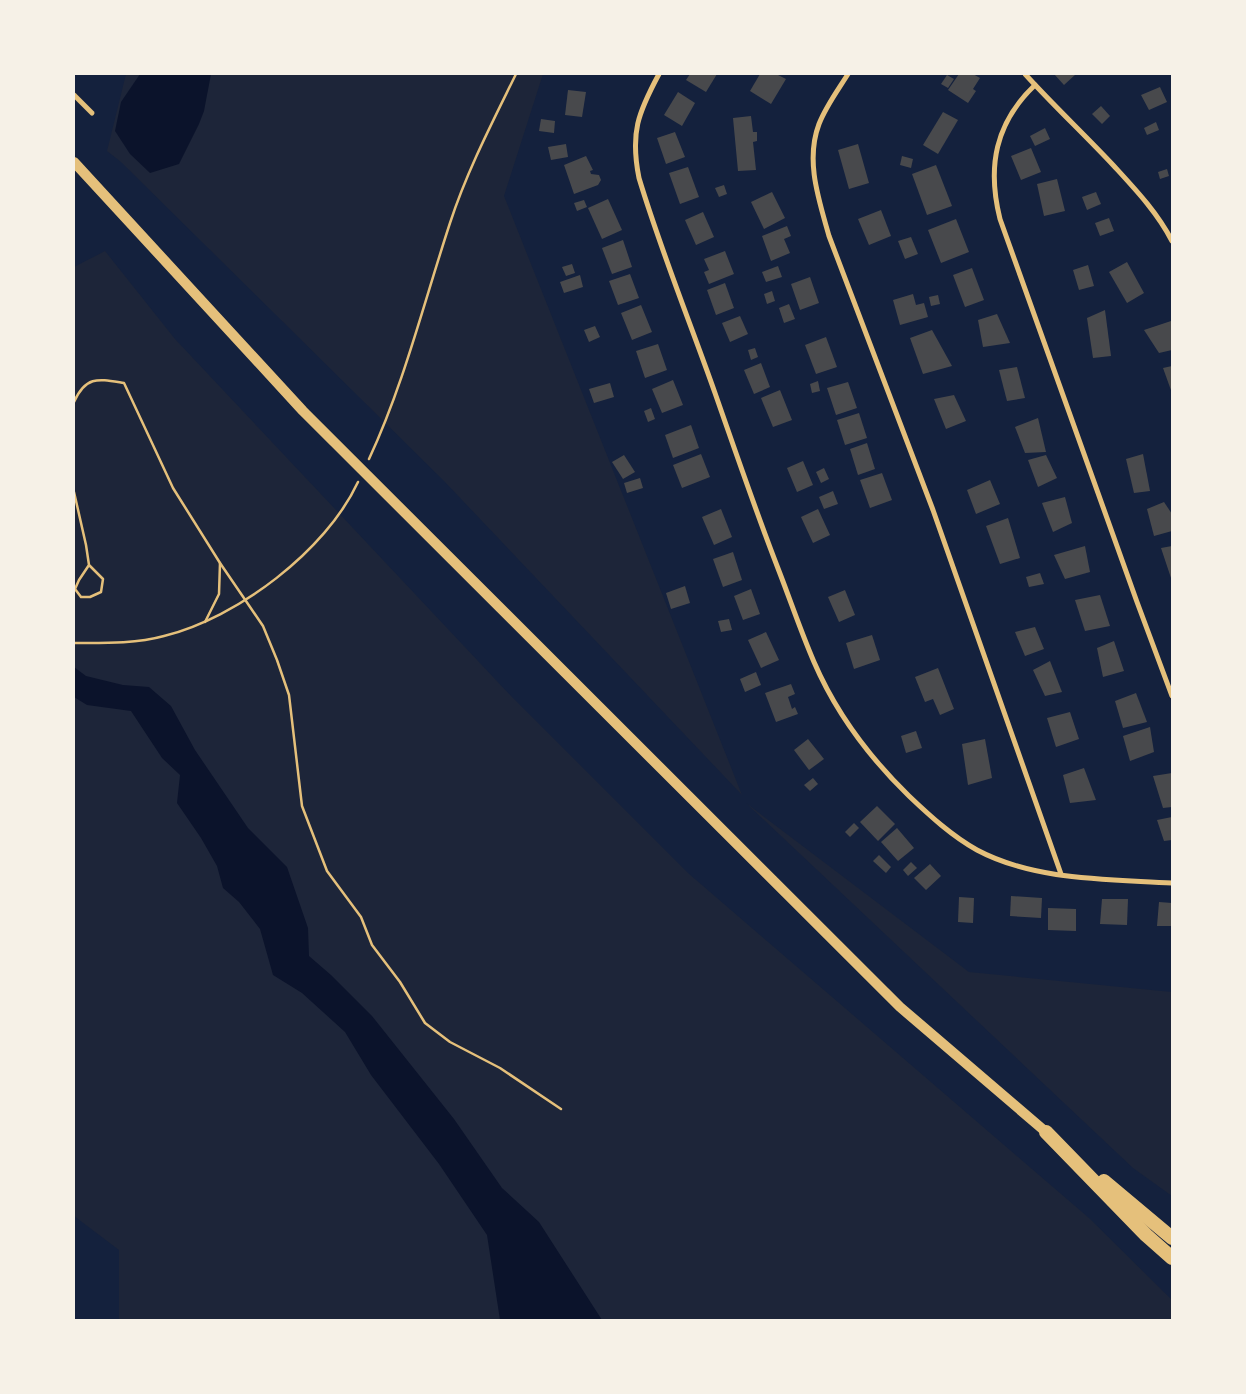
<svg xmlns="http://www.w3.org/2000/svg" width="1246" height="1394" viewBox="0 0 1246 1394" font-family="Rubik,sans-serif">
<style>
.green{fill:#1d2539}
.water{fill:#0b132b}
.building{fill:#48494c}
.lines{fill:none;stroke-linecap:round;stroke-linejoin:round}
.path{stroke:#e5c07b;stroke-width:2.5}
.minor{stroke:#e5c07b;stroke-width:5}
.secondary{stroke:#e5c07b;stroke-width:10}
.motorway{stroke:#e5c07b;stroke-width:14}
</style>
<rect width="100%" height="100%" fill="#14213d"/>
<g class="green">
<polygon points="126,74 543,74 504,196 742,795 444,481 121,162 107,151"/>
<polygon points="105,251 175,339 512,697 688,873 1089,1218 1172,1300 1172,1320 119,1320 119,1250 74,1216 74,267"/>
<polygon points="746,803 969,972 1172,992 1172,1196 1133,1168"/>
</g>
<g class="water">
<polygon points="140,74 211,74 204,111 199,124 179,164 150,173 130,154 115,131 121,102"/>
<polygon points="74,667 86,676 123,685 149,687 171,706 195,750 248,828 287,867 308,928 309,956 331,975 372,1016 454,1119 502,1188 539,1222 602,1320 500,1320 487,1235 439,1164 371,1075 345,1032 302,993 273,975 260,929 239,902 223,888 217,866 201,838 177,803 180,775 162,758 131,711 87,705 74,697"/>
</g>
<g class="building">
<polygon points="690,74 717,74 706,92 686,80"/>
<polygon points="760,74 776,74 786,79 771,104 750,91"/>
<polygon points="959,74 973,74 980,78 973,89 976,91 968,103 948,90"/>
<polygon points="1054,74 1076,74 1064,85"/>
<polygon points="947,75 954,79 948,88 941,84"/>
<polygon points="1160,87 1167,102 1149,110 1141,95"/>
<polygon points="568,90 586,92 582,117 565,115"/>
<polygon points="678,92 695,103 682,126 664,115"/>
<polygon points="1101,106 1110,116 1102,124 1092,114"/>
<polygon points="943,112 958,120 938,154 923,145"/>
<polygon points="751,116 753,132 757,132 757,141 753,142 756,170 738,171 733,118"/>
<polygon points="541,119 555,121 554,133 539,131"/>
<polygon points="1156,122 1159,130 1147,135 1144,128"/>
<polygon points="1045,128 1050,139 1035,146 1030,136"/>
<polygon points="675,132 685,157 666,164 657,138"/>
<polygon points="566,144 568,157 551,160 548,147"/>
<polygon points="858,144 869,183 849,189 838,150"/>
<polygon points="1031,148 1041,172 1021,180 1011,156"/>
<polygon points="586,156 593,170 590,171 591,174 599,175 601,180 598,185 574,194 564,165"/>
<polygon points="902,156 913,159 911,168 900,165"/>
<polygon points="936,165 952,206 927,215 912,174"/>
<polygon points="688,167 699,197 680,204 669,173"/>
<polygon points="1167,169 1169,176 1160,179 1158,172"/>
<polygon points="1057,179 1065,211 1044,216 1037,184"/>
<polygon points="724,185 727,194 719,197 715,188"/>
<polygon points="772,192 785,218 764,229 751,202"/>
<polygon points="1096,192 1101,204 1087,210 1082,197"/>
<polygon points="608,199 622,230 602,239 588,208"/>
<polygon points="584,200 587,207 577,211 574,203"/>
<polygon points="881,210 891,236 869,245 858,219"/>
<polygon points="703,212 714,237 696,245 685,220"/>
<polygon points="1109,218 1114,231 1100,236 1095,223"/>
<polygon points="956,219 969,252 941,263 928,230"/>
<polygon points="787,226 791,236 784,239 790,253 771,261 762,236"/>
<polygon points="911,237 918,254 905,259 898,241"/>
<polygon points="623,240 632,267 612,274 602,248"/>
<polygon points="725,251 734,274 709,284 704,272 709,270 704,259"/>
<polygon points="1127,262 1144,293 1127,303 1109,272"/>
<polygon points="572,264 575,273 566,276 562,267"/>
<polygon points="1088,265 1094,286 1079,290 1073,270"/>
<polygon points="778,266 782,277 766,282 762,272"/>
<polygon points="972,268 984,300 965,307 953,275"/>
<polygon points="630,274 639,298 618,305 609,281"/>
<polygon points="580,275 583,287 564,293 560,282"/>
<polygon points="810,277 819,303 800,310 791,284"/>
<polygon points="725,283 734,308 716,315 707,290"/>
<polygon points="772,291 775,301 767,304 764,294"/>
<polygon points="913,294 916,305 924,303 928,317 900,325 893,300"/>
<polygon points="938,295 940,304 931,306 929,297"/>
<polygon points="789,304 795,319 784,323 779,308"/>
<polygon points="641,305 652,332 632,340 621,313"/>
<polygon points="1105,310 1111,356 1093,358 1087,318"/>
<polygon points="997,314 1010,343 983,347 978,320"/>
<polygon points="740,316 748,334 730,342 722,323"/>
<polygon points="1171,321 1172,350 1159,353 1144,330"/>
<polygon points="595,326 600,337 589,342 584,330"/>
<polygon points="932,330 952,366 923,374 910,338"/>
<polygon points="826,337 837,367 816,374 805,345"/>
<polygon points="658,344 667,370 645,378 636,351"/>
<polygon points="755,348 758,357 751,360 748,350"/>
<polygon points="761,363 770,387 754,394 744,370"/>
<polygon points="1172,366 1172,393 1163,368"/>
<polygon points="1017,367 1025,398 1007,401 999,370"/>
<polygon points="673,380 683,405 662,413 652,389"/>
<polygon points="818,381 820,391 812,393 810,384"/>
<polygon points="848,382 857,408 836,415 827,388"/>
<polygon points="610,383 614,397 594,403 589,389"/>
<polygon points="780,390 792,420 773,427 761,398"/>
<polygon points="954,395 966,421 946,429 934,399"/>
<polygon points="651,408 655,419 648,422 644,411"/>
<polygon points="859,413 867,438 845,445 837,420"/>
<polygon points="1038,418 1046,452 1025,453 1015,427"/>
<polygon points="691,425 699,448 673,458 665,435"/>
<polygon points="867,443 875,469 858,475 850,449"/>
<polygon points="701,454 710,477 682,488 673,465"/>
<polygon points="1143,454 1150,491 1134,493 1126,459"/>
<polygon points="624,455 635,472 623,479 612,462"/>
<polygon points="1046,455 1057,478 1038,487 1028,460"/>
<polygon points="803,461 813,485 797,492 787,468"/>
<polygon points="824,468 829,479 821,483 816,472"/>
<polygon points="882,473 892,500 870,508 860,480"/>
<polygon points="640,478 643,488 627,493 624,483"/>
<polygon points="990,480 1000,504 976,514 967,490"/>
<polygon points="833,491 838,504 824,509 819,497"/>
<polygon points="1065,497 1072,523 1053,532 1042,503"/>
<polygon points="1164,502 1172,514 1172,531 1154,536 1147,509"/>
<polygon points="721,509 732,537 714,545 702,517"/>
<polygon points="818,509 830,535 813,543 801,517"/>
<polygon points="1008,518 1020,558 1000,564 986,526"/>
<polygon points="1085,546 1090,572 1065,579 1054,555"/>
<polygon points="1172,546 1172,581 1161,548"/>
<polygon points="733,552 742,580 723,587 713,559"/>
<polygon points="1040,573 1044,584 1029,587 1026,577"/>
<polygon points="685,586 690,603 671,609 666,593"/>
<polygon points="751,589 760,614 743,620 734,596"/>
<polygon points="845,590 855,615 839,622 828,597"/>
<polygon points="1100,595 1110,626 1085,631 1075,600"/>
<polygon points="729,619 732,630 721,632 718,621"/>
<polygon points="1035,627 1044,649 1025,656 1015,632"/>
<polygon points="766,632 779,660 761,668 748,640"/>
<polygon points="872,635 880,660 854,669 846,643"/>
<polygon points="1114,641 1124,671 1103,677 1097,648"/>
<polygon points="1050,661 1062,692 1045,696 1033,670"/>
<polygon points="938,668 954,709 940,715 933,699 925,702 915,677"/>
<polygon points="756,672 761,685 745,692 740,679"/>
<polygon points="791,684 795,694 788,697 792,709 795,707 798,714 776,722 765,693"/>
<polygon points="1136,693 1147,722 1123,728 1115,701"/>
<polygon points="1070,712 1079,739 1056,747 1047,718"/>
<polygon points="1150,727 1154,752 1130,761 1123,736"/>
<polygon points="916,731 922,748 906,753 901,736"/>
<polygon points="808,739 824,759 809,770 794,750"/>
<polygon points="985,739 992,778 968,785 962,744"/>
<polygon points="1084,768 1096,800 1070,803 1063,775"/>
<polygon points="1172,773 1172,807 1163,808 1153,776"/>
<polygon points="813,778 818,784 810,791 804,785"/>
<polygon points="877,806 895,824 878,841 860,822"/>
<polygon points="1172,817 1172,840 1164,841 1157,820"/>
<polygon points="854,823 859,828 850,837 845,832"/>
<polygon points="897,828 914,848 898,861 881,842"/>
<polygon points="879,855 891,867 886,873 873,861"/>
<polygon points="911,862 917,868 908,876 903,870"/>
<polygon points="930,864 941,876 926,890 914,878"/>
<polygon points="1011,896 1042,898 1041,918 1010,916"/>
<polygon points="959,897 974,898 973,923 958,922"/>
<polygon points="1102,899 1128,899 1127,925 1100,924"/>
<polygon points="1159,902 1172,903 1172,926 1157,926"/>
<polygon points="1048,908 1076,909 1076,931 1048,930"/>
</g>
<g class="lines">
<g class="path">
<path d="M 74,402 C 86,375 99,379 124,383 L 173,488 L 220,563 L 263,626 L 277,660 L 289,695 L 302,806 L 327,871 L 361,917 L 372,945 L 400,982 L 425,1023 L 450,1042 L 500,1068 L 561,1109"/>
<path d="M 369,459 C 404,384 424,302 450,223 C 467,171 492,123 516,74"/>
<polyline points="74,492 86,545 89,565 103,579 101,592 90,597 81,597 75,589 79,580 89,565"/>
<polyline points="205,622 219,594 220,563"/>
<path d="M 74,643 C 103,643 135,644 164,636 C 237,618 326,551 358,482"/>
</g>
<g class="minor">
<path d="M 659,74 C 638,113 630,133 639,178 C 661,251 690,322 715,393 C 736,453 756,512 779,571 C 791,602 801,632 814,662 C 836,713 869,757 909,796 C 930,816 952,836 977,850 C 1035,881 1108,879 1172,883"/>
<path d="M 848,74 C 838,90 826,106 819,124 C 805,161 819,200 829,236 L 933,510 L 1061,874"/>
<path d="M 1025,74 C 1053,105 1084,134 1113,165 C 1135,189 1157,212 1172,241"/>
<path d="M 1035,85 C 995,123 987,167 1000,219 L 1137,602 L 1172,696"/>
<polyline points="74,95 92,113"/>
</g>
<polyline class="secondary" points="74,162 303,411 900,1007 1046,1132"/>
<g class="motorway">
<polyline points="1046,1132 1146,1235 1172,1258"/>
<polyline points="1104,1181 1172,1238"/>
</g>
</g>
<rect width="1246" height="1394" fill="none" stroke="#f6f1e7" stroke-width="150"/>
</svg>
